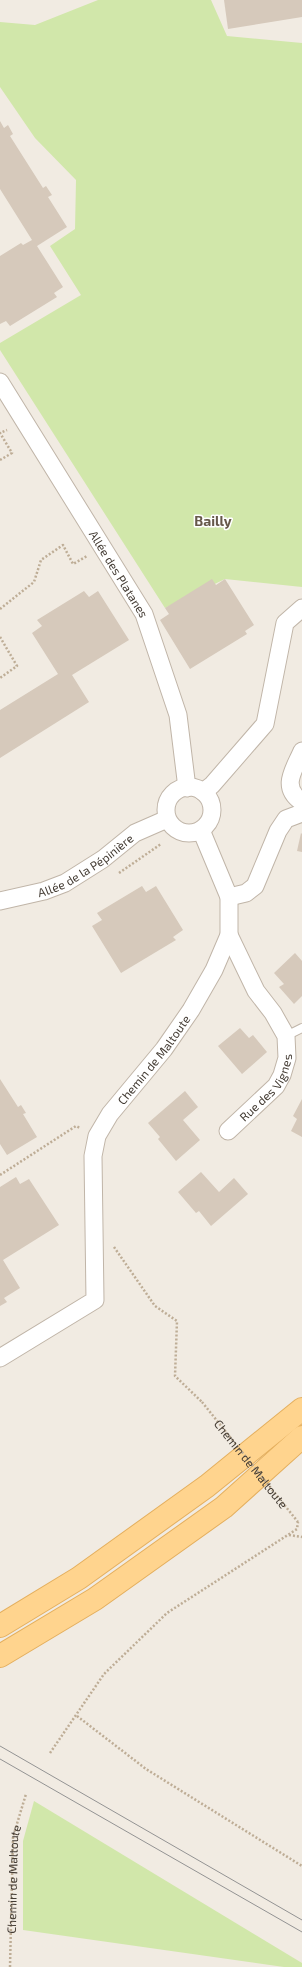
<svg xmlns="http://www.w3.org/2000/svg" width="302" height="1967" viewBox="0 0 302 1967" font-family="'Exo 2',sans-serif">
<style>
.green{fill:#d1e7aa}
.building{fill:#d6c9bb}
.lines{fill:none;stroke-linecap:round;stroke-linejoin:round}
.service-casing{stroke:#c0b5a8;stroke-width:10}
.minor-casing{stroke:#c0b5a8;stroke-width:19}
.primary-casing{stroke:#e4af5e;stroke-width:24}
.path{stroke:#bead96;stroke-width:2.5;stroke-dasharray:2 2;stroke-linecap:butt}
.service{stroke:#fff;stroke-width:8}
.minor{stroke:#fff;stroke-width:17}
.primary{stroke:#ffd48e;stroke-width:22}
.tram{stroke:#939393;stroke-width:1}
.path-bridge{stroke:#bead96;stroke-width:2.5;stroke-dasharray:2 2;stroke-linecap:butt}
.labels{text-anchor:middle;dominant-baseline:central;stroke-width:3;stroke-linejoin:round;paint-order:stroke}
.street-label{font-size:12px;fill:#433b33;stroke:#fff}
.quarter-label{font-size:14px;font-weight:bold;fill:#66584a;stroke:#fff}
</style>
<rect width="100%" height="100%" fill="#f1ebe2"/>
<g class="green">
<polygon points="98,0 211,0 227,36 302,43 302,587 225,579 165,608 0,350 0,343 81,295 50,246 75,229 76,180 35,138 0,87 0,22 35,25"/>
<polygon points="34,1801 302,1963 302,1967 284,1967 23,1930 23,1841"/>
</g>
<g class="building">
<polygon points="224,0 302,0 302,17 228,29"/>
<polygon points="0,121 4,128 8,125 13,134 10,136 43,188 46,186 52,195 48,197 67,227 37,246 63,287 54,293 57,297 10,326 6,321 0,324 0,256 21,243 23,245 32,240 0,189"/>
<polygon points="212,579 216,585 225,579 254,625 245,631 247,634 190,669 160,620 169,614 165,608"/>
<polygon points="84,591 89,597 98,591 129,640 72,675 89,702 0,758 0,710 58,674 32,633 42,626 37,620"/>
<polygon points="301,833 302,834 302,852 297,851"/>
<polygon points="142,886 146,892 156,886 183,930 173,937 176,940 121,973 92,926 102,920 97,913"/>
<polygon points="295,953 302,961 302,996 294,1004 279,987 284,984 274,973"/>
<polygon points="240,1028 249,1038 253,1035 267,1052 242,1074 218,1046"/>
<polygon points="0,1079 18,1107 21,1105 26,1113 23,1114 37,1137 7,1155 0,1144"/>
<polygon points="185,1091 198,1107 183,1120 200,1140 176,1161 158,1139 160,1137 148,1123"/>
<polygon points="302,1099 302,1137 291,1131 297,1119 293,1116"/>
<polygon points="201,1172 219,1192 234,1178 248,1194 211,1226 199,1211 196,1213 178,1192"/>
<polygon points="16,1177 20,1184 29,1179 59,1225 3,1260 20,1288 4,1298 7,1302 0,1306 0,1187"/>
</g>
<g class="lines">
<defs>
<polyline id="service" points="286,1036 302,1028"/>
<g id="minor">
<path id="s2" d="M 0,382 L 144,614 L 178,715 L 187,788"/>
<path d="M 302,751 C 294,770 280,787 302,802"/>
<circle cx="189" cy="810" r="23"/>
<polyline points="203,792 212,785 265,724 285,623 302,608"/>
<polyline points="229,897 246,893 255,886 278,831 286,819 302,813"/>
<path id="s3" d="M 0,901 L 44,891 L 65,883 L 103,859 L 135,833 L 167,819"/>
<path id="s4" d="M 228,1131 L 276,1086 L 282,1075 L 287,1058 L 286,1036 L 273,1013 L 256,991 L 229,935"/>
<path id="s5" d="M 0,1358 L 95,1300 L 93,1156 L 97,1136 L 110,1114 L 164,1049 L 191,1010 L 214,970 L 229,935 L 229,897 L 201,830"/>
</g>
<g id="primary">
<polyline points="0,1626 79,1578 207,1486 302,1409"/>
<polyline points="0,1656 95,1599 224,1507 302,1437"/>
</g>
</defs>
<use href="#service" class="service-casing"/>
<use href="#minor" class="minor-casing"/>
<use href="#primary" class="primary-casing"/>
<g class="path">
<polyline points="0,460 12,453 0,433 7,430"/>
<polyline points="0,609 34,582 41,560 63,545 73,564 87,556"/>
<polyline points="0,637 17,666 0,678"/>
<polyline points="119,873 161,844"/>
<polyline points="0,1175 76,1126 80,1128"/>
<polyline points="114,1247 155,1306 177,1321 175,1376 202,1402"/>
<polyline points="289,1535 302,1537"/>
<polyline points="77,1716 146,1769 302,1866"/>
<polyline points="50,1753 104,1674 167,1613 297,1529 298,1522"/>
<path id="s1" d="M 10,1967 L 13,1837 L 26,1794"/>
</g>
<use href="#service" class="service"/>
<use href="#minor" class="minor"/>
<use href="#primary" class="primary"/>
<g class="tram">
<polyline points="0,1746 302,1920"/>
<polyline points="0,1759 302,1932"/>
</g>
<path class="path-bridge" id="s6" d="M 202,1402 L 298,1522"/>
</g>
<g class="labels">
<g class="street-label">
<text stroke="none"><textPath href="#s2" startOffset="226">Allée des Platanes</textPath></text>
<text stroke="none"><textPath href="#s3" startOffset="94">Allée de la Pépinière</textPath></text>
<text stroke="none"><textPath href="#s5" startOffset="371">Chemin de Maltoute</textPath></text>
<text stroke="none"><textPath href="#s4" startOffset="59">Rue des Vignes</textPath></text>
<text stroke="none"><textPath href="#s6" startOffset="79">Chemin de Maltoute</textPath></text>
<text stroke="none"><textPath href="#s1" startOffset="88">Chemin de Maltoute</textPath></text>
</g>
<g class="quarter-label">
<text x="213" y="520">Bailly</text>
</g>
</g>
</svg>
